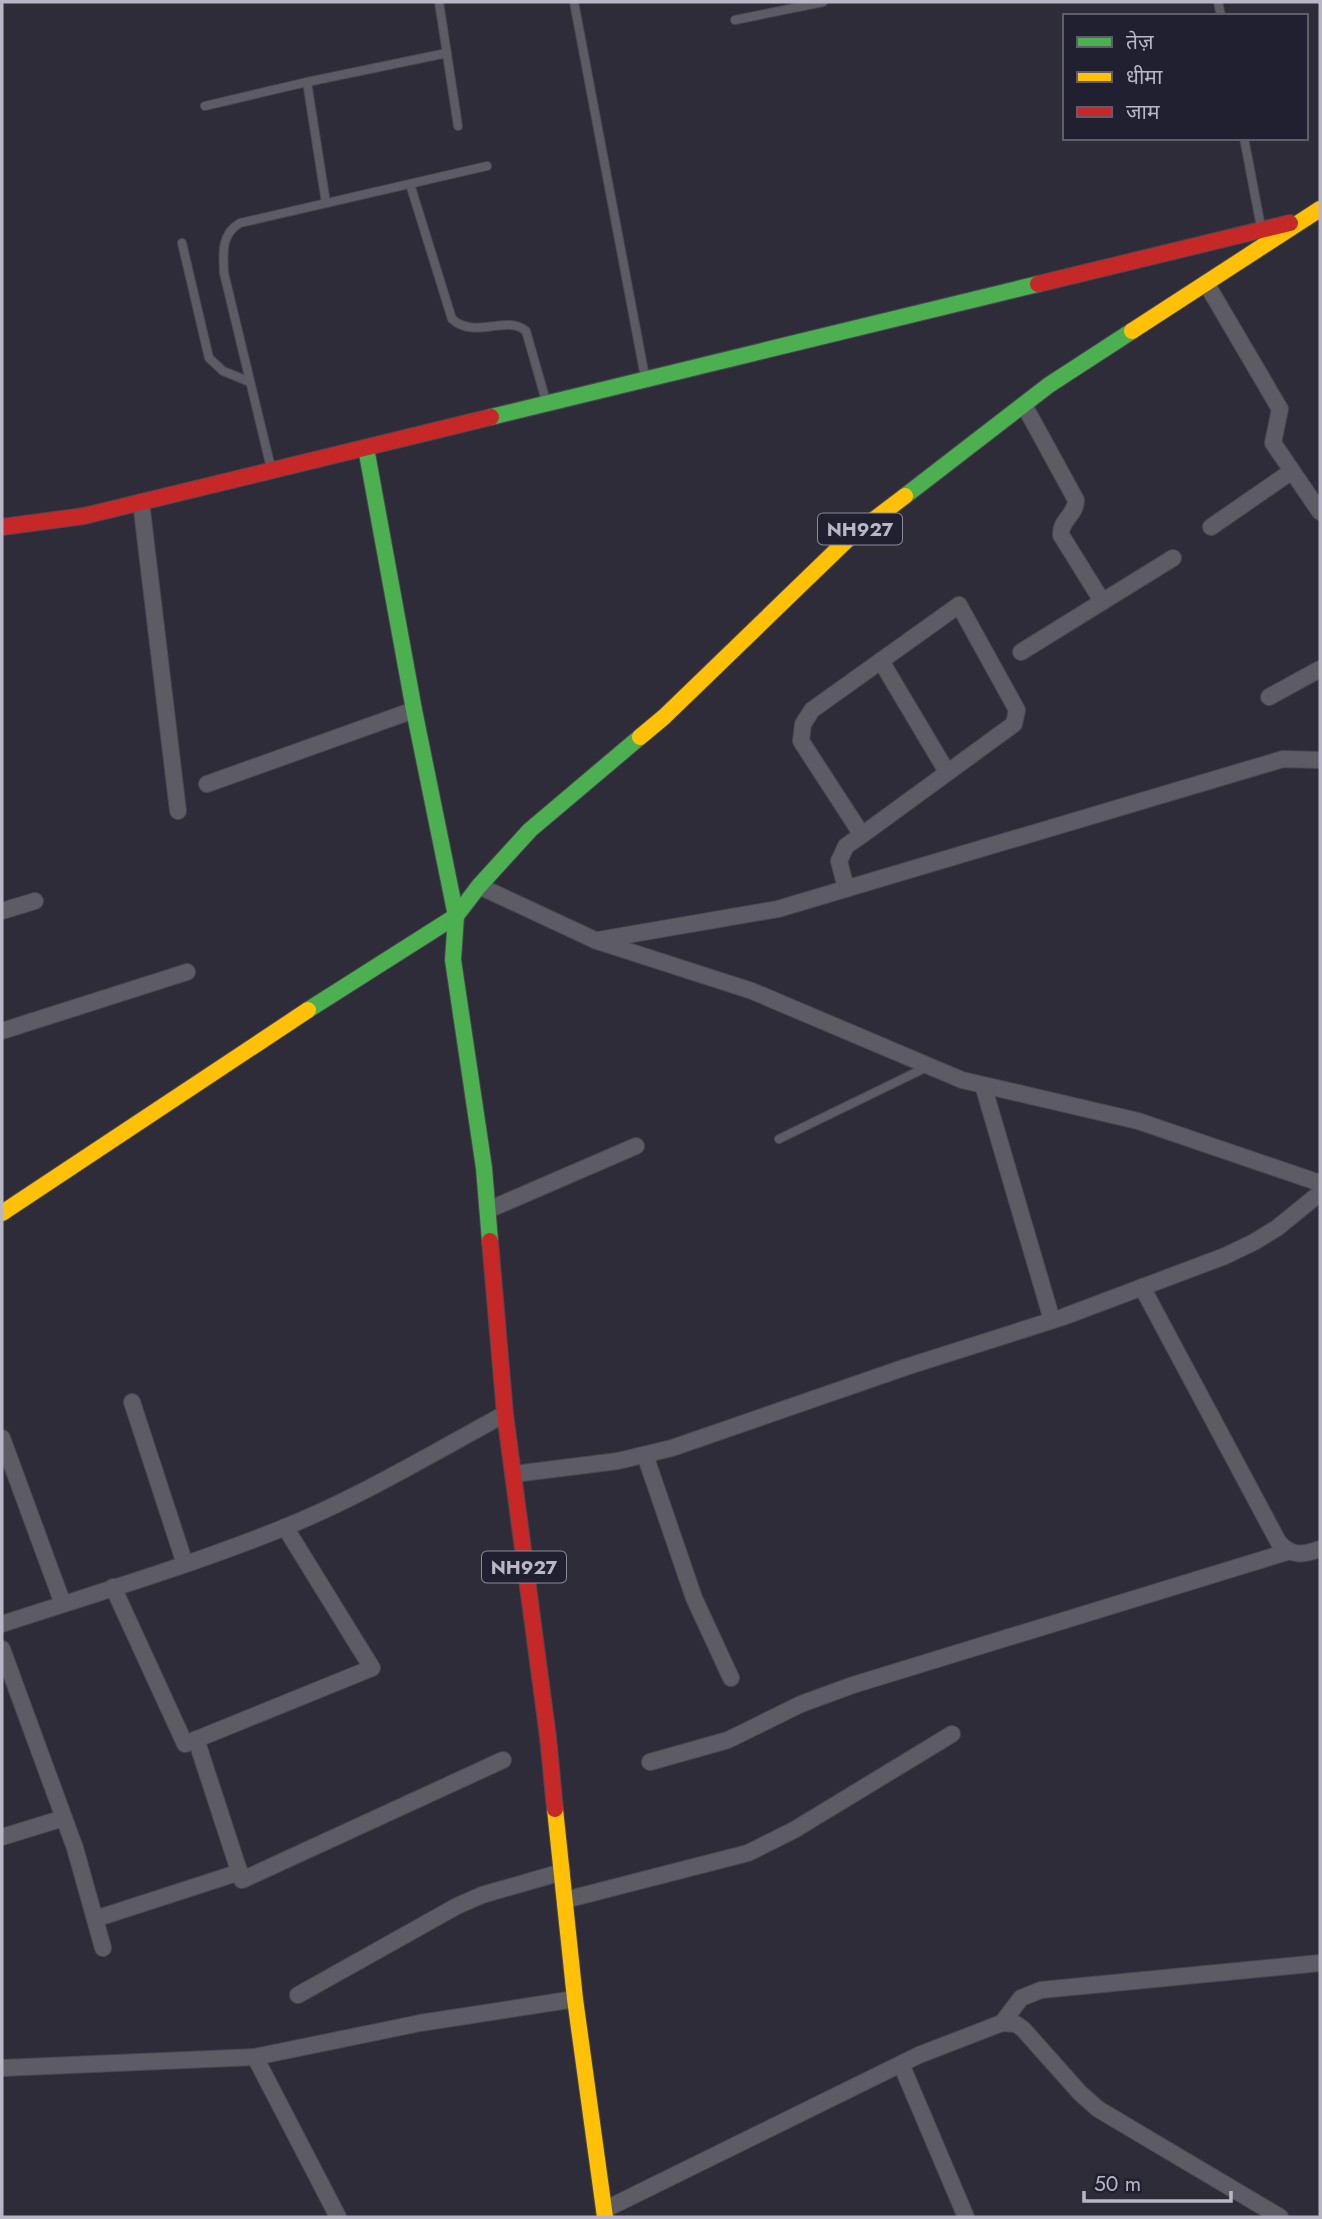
<svg xmlns="http://www.w3.org/2000/svg" width="1322" height="2219" viewBox="0 0 1322 2219" font-family="Jost,'Noto Sans Devanagari',sans-serif">
<style>
.lines{fill:none;stroke-linecap:round;stroke-linejoin:round}
.lane-casing{stroke:#494851;stroke-width:10}
.street-casing{stroke:#494851;stroke-width:18}
.fast-casing{stroke:#474751;stroke-width:18}
.slow-casing{stroke:#474751;stroke-width:18}
.jam-casing{stroke:#474751;stroke-width:18}
.lane{stroke:#5d5c65;stroke-width:8}
.street{stroke:#5d5c65;stroke-width:16}
.fast{stroke:#4caf50;stroke-width:16}
.slow{stroke:#ffc107;stroke-width:16}
.jam{stroke:#c62828;stroke-width:16}
.labels{text-anchor:middle;dominant-baseline:central;stroke-width:6;stroke-linejoin:round;paint-order:stroke}
.shield{fill:#212031;stroke:#8b8a9a;stroke-width:2}
.shield-label{font-size:19px;font-weight:bold;fill:#b9b7c7}
</style>
<rect width="100%" height="100%" fill="#2d2c38"/>
<g class="lines">
<defs>
<g id="lane">
<polyline points="439,2 458,126"/>
<polyline points="574,2 645,377"/>
<polyline points="1218,2 1221,16"/>
<polyline points="735,20 823,2"/>
<polyline points="307,82 326,203"/>
<polyline points="205,106 307,82 447,53"/>
<polyline points="1244,138 1261,227"/>
<path d="M 410,184 L 452,319 C 475,340 507,314 526,331 L 546,401"/>
<polyline points="182,243 209,358 223,371 250,382"/>
<path d="M 271,468 L 224,273 C 223,253 221,234 240,223 L 487,166"/>
<polyline points="779,1139 927,1067"/>
</g>
<g id="street">
<polyline points="1206,283 1280,409 1273,443 1320,512"/>
<path d="M 1024,405 L 1076,500 C 1076,515 1060,520 1061,535 L 1102,601"/>
<polyline points="141,502 178,811"/>
<polyline points="1211,527 1292,471"/>
<polyline points="1021,652 1173,558"/>
<polyline points="881,661 947,772"/>
<polyline points="1269,697 1320,669"/>
<polyline points="207,784 414,710"/>
<polyline points="479,886 597,941 752,991 962,1080 1138,1121 1320,1183"/>
<polyline points="846,888 839,861 846,846 862,835 1014,724 1017,710 959,605 812,710 803,724 801,741 862,835"/>
<polyline points="2,911 35,901"/>
<polyline points="598,940 778,909 1283,759 1320,760"/>
<polyline points="2,1031 187,972"/>
<polyline points="983,1085 1052,1320"/>
<polyline points="488,1210 636,1146"/>
<path d="M 1142,1287 L 1279,1543 C 1293,1557 1303,1555 1320,1549"/>
<polyline points="132,1402 185,1564"/>
<polyline points="2,1438 63,1604"/>
<polyline points="645,1455 694,1598 731,1678"/>
<polyline points="514,1474 618,1461 672,1448 906,1367 1063,1317 1225,1256 1254,1242 1277,1228 1320,1193"/>
<polyline points="113,1587 185,1744 372,1668 285,1527"/>
<path d="M 2,1624 C 94,1594 188,1566 278,1530 C 357,1499 431,1454 505,1414"/>
<polyline points="2,1649 75,1848 103,1948"/>
<polyline points="196,1739 242,1880 503,1760"/>
<polyline points="650,1762 728,1740 801,1704 853,1685 1287,1552"/>
<polyline points="2,1837 64,1818"/>
<polyline points="565,1900 748,1853 794,1830 952,1734"/>
<polyline points="95,1919 240,1872"/>
<polyline points="298,1995 457,1906 482,1895 562,1872"/>
<polyline points="1002,2023 1021,1998 1041,1990 1320,1963"/>
<polyline points="255,2057 338,2217"/>
<polyline points="901,2064 966,2217"/>
<polyline points="2,2068 255,2057 420,2023 575,1999"/>
<polyline points="604,2210 919,2055 1002,2023 1016,2024 1023,2029 1080,2093 1098,2109 1280,2217"/>
</g>
<g id="fast">
<polyline points="491,417 1038,284"/>
<polyline points="366,448 414,710 456,916"/>
<polyline points="905,496 1049,385 1132,331"/>
<polyline points="308,1010 456,916"/>
<polyline points="490,1241 484,1168 453,960 456,916 479,886 530,830 640,737"/>
</g>
<g id="slow">
<polyline points="1132,331 1320,209"/>
<polyline points="640,737 664,717 847,540 905,496"/>
<polyline points="2,1213 308,1010"/>
<polyline points="555,1809 575,1999 605,2217"/>
</g>
<g id="jam">
<polyline points="1038,284 1290,223"/>
<polyline points="2,527 84,516 491,417"/>
<polyline points="490,1241 505,1414 548,1737 555,1809"/>
</g>
</defs>
<use href="#lane" class="lane-casing"/>
<use href="#street" class="street-casing"/>
<use href="#fast" class="fast-casing"/>
<use href="#slow" class="slow-casing"/>
<use href="#jam" class="jam-casing"/>
<use href="#lane" class="lane"/>
<use href="#street" class="street"/>
<use href="#fast" class="fast"/>
<use href="#slow" class="slow"/>
<use href="#jam" class="jam"/>
</g>
<g class="labels">
<g class="shield">
<rect x="818" y="513.5" width="84" height="31" rx="5"/>
<rect x="482" y="1551.5" width="84" height="31" rx="5"/>
</g>
<g class="shield-label">
<text x="860" y="529">NH927</text>
<text x="524" y="1567">NH927</text>
</g>
</g>
<rect width="1322" height="2219" fill="none" stroke="#b9b7c7" stroke-width="7"/>
<rect x="1063" y="14" width="245" height="126" fill="#212031" stroke="#5e5c6d" stroke-width="2"/>
<rect x="1077" y="37" width="35" height="10" fill="#4caf50" stroke="#5e5c6d" stroke-width="2"/>
<text x="1126" y="49" font-size="21" fill="#b9b7c7">तेज़</text>
<rect x="1077" y="72" width="35" height="10" fill="#ffc107" stroke="#5e5c6d" stroke-width="2"/>
<text x="1126" y="84" font-size="21" fill="#b9b7c7">धीमा</text>
<rect x="1077" y="107" width="35" height="10" fill="#c62828" stroke="#5e5c6d" stroke-width="2"/>
<text x="1126" y="119" font-size="21" fill="#b9b7c7">जाम</text>
<path d="M1084 2191v10h147v-10" fill="none" stroke="#b9b7c7" stroke-width="3.5"/>
<text x="1094" y="2191" font-size="21" fill="#b9b7c7" stroke="#212031" stroke-width="5" paint-order="stroke">50 m</text>
</svg>
